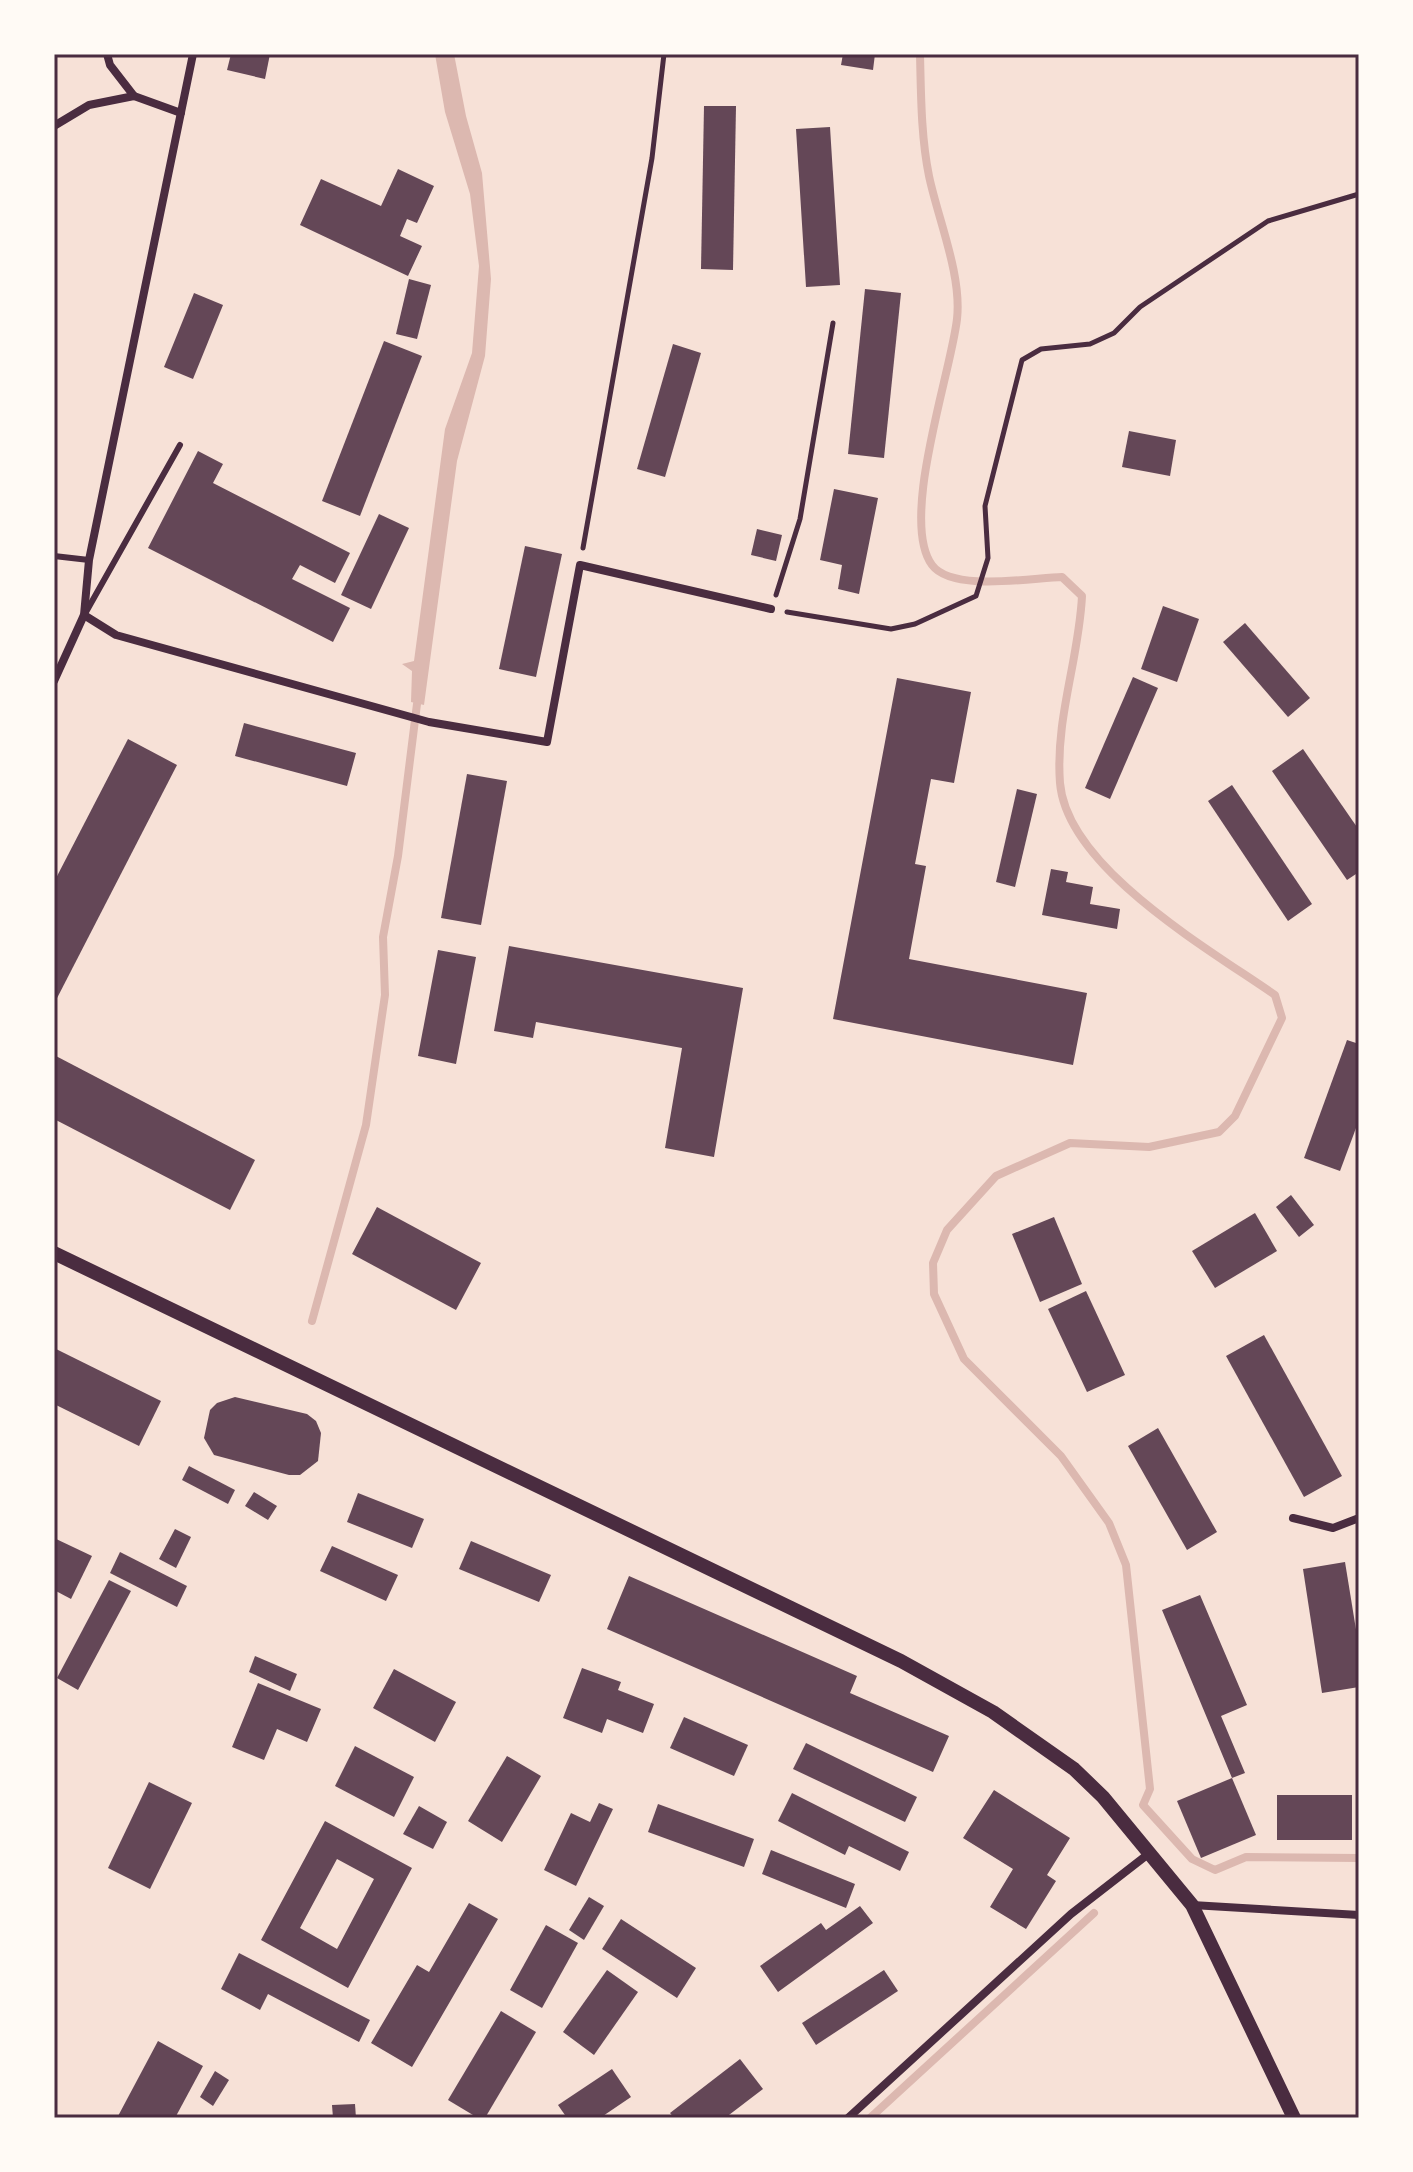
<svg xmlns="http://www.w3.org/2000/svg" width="1413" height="2172" viewBox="0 0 1413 2172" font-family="Spectral,serif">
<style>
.water{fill:#dcb8b0}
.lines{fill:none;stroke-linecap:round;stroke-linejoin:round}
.stream{stroke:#dcb8b0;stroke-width:8}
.building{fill:#644757;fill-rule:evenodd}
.path{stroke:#4a2c40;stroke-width:5}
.service{stroke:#4a2c40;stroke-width:6}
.minor{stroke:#4a2c40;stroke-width:8}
.tertiary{stroke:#4a2c40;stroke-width:14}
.neatline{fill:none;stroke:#4a2c40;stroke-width:3}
</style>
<rect width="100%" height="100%" fill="#f7e1d7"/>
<polygon class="water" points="435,54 454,54 466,116 482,173 491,279 485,356 457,461 424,705 411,702 412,671 402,664 414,661 445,429 472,353 479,266 470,194 445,112"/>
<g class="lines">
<g class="stream">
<path d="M 920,54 C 921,94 921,137 929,176 C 938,219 962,275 957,319 C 951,373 899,520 932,565 C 952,592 1030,578 1062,577 L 1082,596 C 1079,659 1055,719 1060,783 C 1067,868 1209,949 1275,995 L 1282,1018 L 1235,1116 L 1219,1132 L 1149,1147 L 1070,1143 L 996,1176 L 947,1230 L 933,1263 L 934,1294 L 964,1359 L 1061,1456 L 1109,1523 L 1126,1565 L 1150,1789 L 1143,1805 L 1192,1859 L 1215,1870 L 1246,1857 L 1359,1858"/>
<polyline points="312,1321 366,1125 385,995 383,937 398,856 417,704"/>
<polyline points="870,2118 1094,1913"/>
</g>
</g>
<g class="building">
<polygon points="231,54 270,54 265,79 227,70"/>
<polygon points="843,54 875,54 873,70 841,65"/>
<polygon points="704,106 736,106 733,270 701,269"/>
<polygon points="830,127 840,285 806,287 796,129"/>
<polygon points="398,169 434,186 417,223 407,219 400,236 422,246 408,276 300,225 321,179 381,206"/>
<polygon points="409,279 431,285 417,339 396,334"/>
<polygon points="865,289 901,293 884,458 848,454"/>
<polygon points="194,293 223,305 193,379 164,367"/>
<polygon points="384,341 422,356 360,516 322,501"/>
<polygon points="673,344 701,353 665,477 637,469"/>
<polygon points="1129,431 1176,440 1170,476 1122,467"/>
<polygon points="198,451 223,464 213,483 350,553 335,583 300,565 292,579 350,608 333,642 148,548"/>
<polygon points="834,489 878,498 859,594 838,589 842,565 820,560"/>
<polygon points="379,514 409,528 371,609 341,595"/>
<polygon points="757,529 782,535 776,561 751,555"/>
<polygon points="525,546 562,554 536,677 499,669"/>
<polygon points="1163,606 1199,619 1177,682 1141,669"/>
<polygon points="1245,623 1310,698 1288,717 1223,642"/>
<polygon points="1133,677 1158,688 1110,799 1085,788"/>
<polygon points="897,678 971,692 954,783 931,779 915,864 926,866 909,959 1087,993 1073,1065 833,1019"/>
<polygon points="244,723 356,753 347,786 235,756"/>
<polygon points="128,739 177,765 54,1004 54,882"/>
<polygon points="1303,749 1359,830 1359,872 1347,880 1272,771"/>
<polygon points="467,774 507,781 481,925 441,918"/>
<polygon points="1232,785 1312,904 1288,921 1208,801"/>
<polygon points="1017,789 1037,794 1015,887 996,882"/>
<polygon points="1051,869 1068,872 1066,882 1093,887 1090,904 1120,909 1117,929 1042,915"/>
<polygon points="509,946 743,988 714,1157 665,1148 682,1048 536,1022 533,1038 494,1031"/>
<polygon points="438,950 476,957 456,1064 418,1056"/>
<polygon points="1347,1040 1359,1044 1359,1120 1340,1171 1304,1158"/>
<polygon points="54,1055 255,1160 230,1210 54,1119"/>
<polygon points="1291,1195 1314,1225 1299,1237 1276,1207"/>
<polygon points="377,1207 481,1263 456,1310 352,1254"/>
<polygon points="1255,1213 1277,1251 1215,1288 1192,1251"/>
<polygon points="1054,1217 1082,1284 1040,1302 1012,1234"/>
<polygon points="1086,1291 1125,1375 1087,1392 1048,1309"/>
<polygon points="1264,1335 1342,1476 1304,1497 1226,1356"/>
<polygon points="54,1348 161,1401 139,1446 54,1404"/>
<polygon points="235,1397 307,1414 316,1421 321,1433 318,1461 300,1475 289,1475 214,1455 204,1438 210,1410 217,1403"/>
<polygon points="1158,1428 1217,1532 1187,1550 1128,1446"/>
<polygon points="189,1466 235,1490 228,1504 182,1480"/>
<polygon points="254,1492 277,1506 268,1520 245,1506"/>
<polygon points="358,1493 424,1519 412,1548 347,1522"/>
<polygon points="175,1529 191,1537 176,1568 159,1559"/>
<polygon points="54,1538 92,1556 71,1599 54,1590"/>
<polygon points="471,1541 551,1575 539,1602 459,1569"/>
<polygon points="332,1546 398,1575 386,1601 320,1571"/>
<polygon points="120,1552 187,1586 177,1607 110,1573"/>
<polygon points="1345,1562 1359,1648 1359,1687 1322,1693 1303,1569"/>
<polygon points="629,1576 857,1676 850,1693 949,1736 933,1772 607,1629"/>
<polygon points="109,1580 131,1591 78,1690 57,1678"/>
<polygon points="1200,1595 1247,1705 1221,1716 1245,1773 1232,1778 1162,1610"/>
<polygon points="255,1656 297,1674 290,1691 249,1672"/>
<polygon points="582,1668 621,1682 618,1690 654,1704 643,1733 607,1719 602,1733 563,1718"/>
<polygon points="394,1669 456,1702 435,1742 373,1708"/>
<polygon points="258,1683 321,1709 307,1742 277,1729 264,1760 232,1747"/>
<polygon points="684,1717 748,1745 734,1776 670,1748"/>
<polygon points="806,1743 917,1797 905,1822 793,1769"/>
<polygon points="355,1746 414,1777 394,1817 335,1786"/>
<polygon points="507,1756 541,1776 502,1842 468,1821"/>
<polygon points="1232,1778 1256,1835 1201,1858 1177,1801"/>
<polygon points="149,1782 192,1803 150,1889 108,1868"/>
<polygon points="994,1790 1070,1838 1047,1875 1056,1881 1026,1929 990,1907 1013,1869 963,1838"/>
<polygon points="792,1793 909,1852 900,1871 849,1846 845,1855 778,1821"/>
<rect x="1277" y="1795" width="75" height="45"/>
<polygon points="599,1803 613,1809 576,1886 544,1870 571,1813 590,1822"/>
<polygon points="658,1804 754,1839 744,1867 648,1832"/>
<polygon points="419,1806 447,1822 433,1849 403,1834"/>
<path d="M 325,1821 L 412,1868 L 348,1988 L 261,1940 ZM 337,1859 L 374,1879 L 337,1949 L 300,1928 Z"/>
<polygon points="771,1850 855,1884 846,1908 762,1874"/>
<polygon points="589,1897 604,1906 584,1940 569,1930"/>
<polygon points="469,1903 498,1919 412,2067 371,2043 417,1965 429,1972"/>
<polygon points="860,1906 873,1923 778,1992 760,1966 821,1923 826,1930"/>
<polygon points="621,1919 696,1968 677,1998 602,1949"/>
<polygon points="546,1925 578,1943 542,2008 510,1990"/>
<polygon points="239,1953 370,2020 359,2042 268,1994 260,2010 221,1989"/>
<polygon points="607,1970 638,1992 594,2055 563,2032"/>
<polygon points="884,1970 898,1991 816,2045 802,2023"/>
<polygon points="501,2011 536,2032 485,2118 478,2118 448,2100"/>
<polygon points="158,2041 203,2066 175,2118 117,2118"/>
<polygon points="740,2059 763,2089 725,2118 674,2118 670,2113"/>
<polygon points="612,2069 631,2097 600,2118 567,2118 558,2105"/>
<polygon points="215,2071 229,2080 213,2106 200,2097"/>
<polygon points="355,2104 356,2118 333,2118 332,2105"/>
</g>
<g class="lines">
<g class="path">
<polyline points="583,548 652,158 664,54"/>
<polyline points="776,595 800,519 833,323"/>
<polyline points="787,612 891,629 915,624 976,596 988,558 985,506 1022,360 1041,349 1090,344 1114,333 1140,307 1268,221 1359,194"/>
</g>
<g class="service">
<polyline points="54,556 89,560"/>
<polyline points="86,612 180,445"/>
</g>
<g class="minor">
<polyline points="107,54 110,65 134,96"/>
<polyline points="54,126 89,105 134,96 181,113"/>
<polyline points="84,615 116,635 429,722 547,742 580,565 771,609"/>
<polyline points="54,681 84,615 89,560 193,54"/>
<polyline points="1293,1518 1333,1528 1359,1518"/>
<polyline points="1192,1905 1359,1915"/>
<polyline points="848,2118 1071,1914 1147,1855"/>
</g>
<polyline class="tertiary" points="54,1253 901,1661 993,1712 1074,1769 1103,1797 1192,1905 1294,2118"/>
</g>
<rect width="1413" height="2172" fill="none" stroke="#fffaf5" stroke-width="112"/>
<rect x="56" y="56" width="1301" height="2060" class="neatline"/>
</svg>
